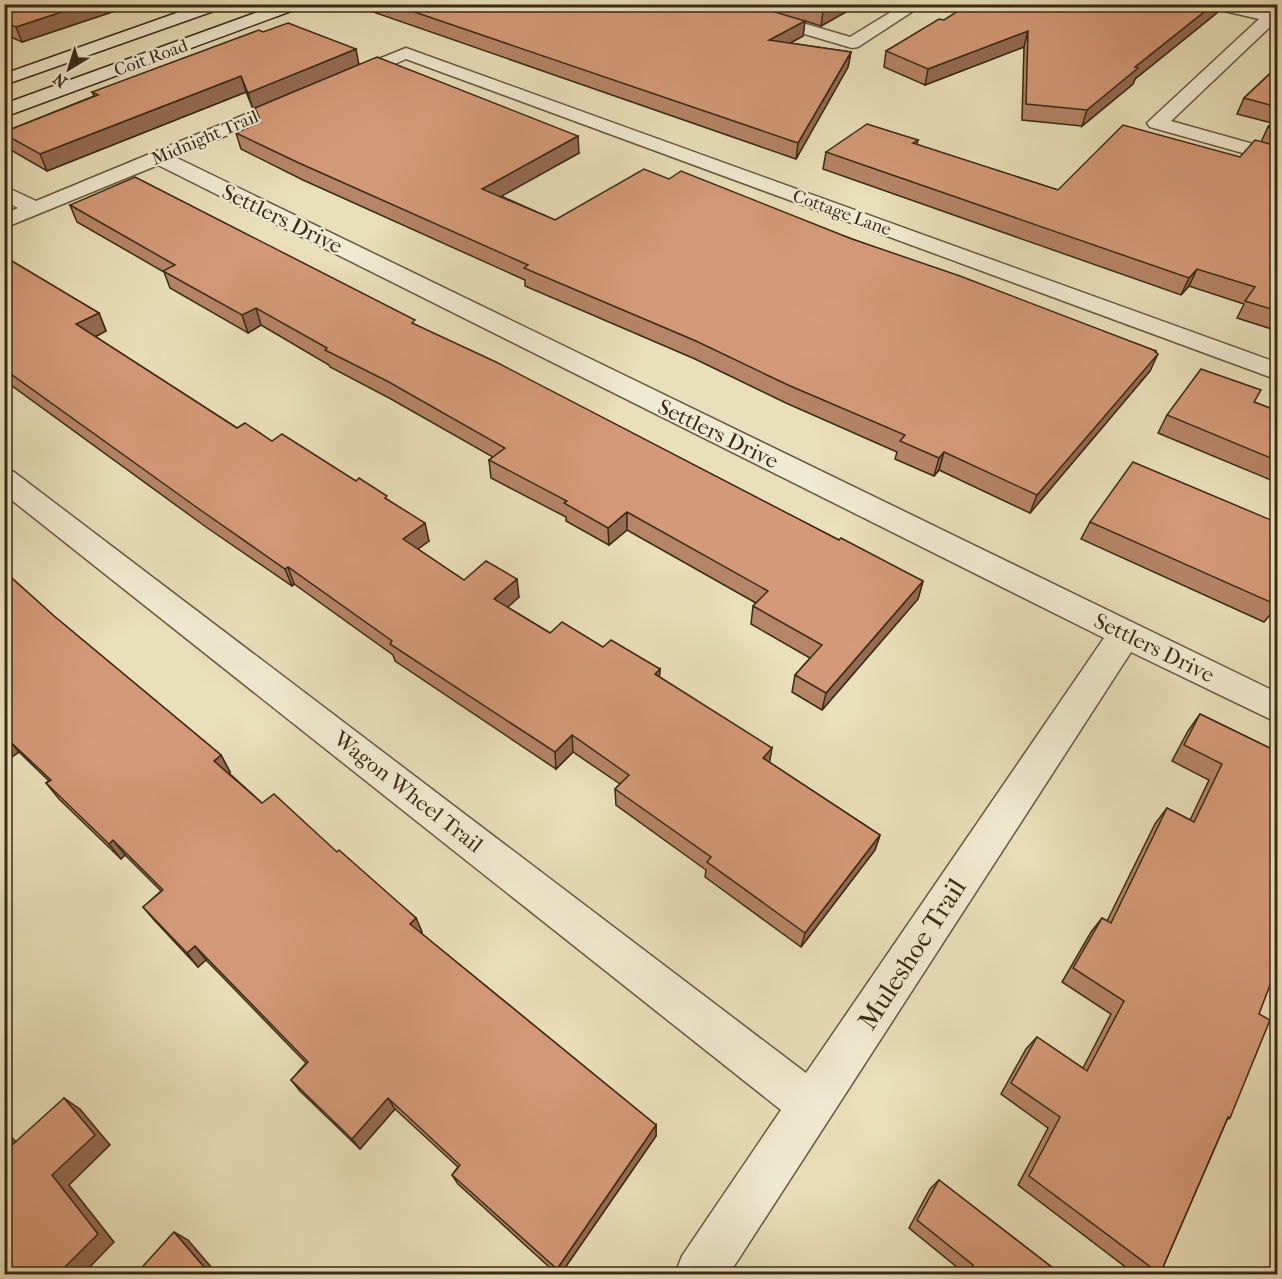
<svg xmlns="http://www.w3.org/2000/svg" width="1282" height="1279" viewBox="0 0 1282 1279" font-family="'IM FELL French Canon',serif">
<style>
.lines{fill:none;stroke-linecap:round;stroke-linejoin:round}
.street-casing{stroke:#66573e;stroke-width:3}
.secondary-casing{stroke:#3a2a15;stroke-width:3}
.street{fill:#f1ead2;fill-rule:evenodd}
.secondary{fill:#f1ead2;fill-rule:evenodd}
.wall{fill:#b68467;stroke:#3a2a15;stroke-width:1.5}
.shaded-wall{fill:#946b54;stroke:#3a2a15;stroke-width:1.5}
.building{fill:#d49978;stroke:#3a2a15;stroke-width:1.5}
.labels{text-anchor:middle;dominant-baseline:central;stroke-width:4.5;stroke-linejoin:round;paint-order:stroke}
.far-street-label{font-size:18px;fill:#3a2a15;stroke:#f1ead2}
.street-label{font-size:22px;fill:#3a2a15;stroke:#f1ead2}
.near-street-label{font-size:27px;fill:#3a2a15;stroke:#f1ead2}
</style>
<rect width="100%" height="100%" fill="#e9dfba"/>
<filter id="stains"><feTurbulence type="fractalNoise" baseFrequency=".00333" numOctaves="4"/><feColorMatrix values="0 0 0 0 .2 0 0 0 0 .09 0 0 0 0 .02 0 0 0 .5 -.17"/></filter>
<radialGradient id="worn" r=".72"><stop offset=".6" stop-color="#630" stop-opacity="0"/><stop offset="1" stop-color="#630" stop-opacity=".3"/></radialGradient>
<g class="lines">
<defs>
<g id="street">
<polygon points="711,4 738,4 850,37 904,4 924,4 858,47 852,48 713,7"/>
<polygon points="1205,4 1236,4 1278,14 1278,24 1274,23 1171,121 1278,151 1278,163 1150,127 1147,123 1259,19 1207,7"/>
<polygon points="406,48 1278,363 1278,380 406,59 351,83 339,83 336,79 339,75"/>
<polygon points="297,93 304,95 306,99 304,103 175,157 1278,693 1278,723 1131,652 729,1274 675,1274 682,1256 781,1110 4,494 4,470 14,472 806,1073 1104,638 158,165 4,228 4,214 18,208 4,201 4,186 36,201"/>
</g>
<g id="secondary">
<polygon points="202,4 227,4 225,7 4,85 4,74"/>
<polygon points="280,4 304,4 302,7 4,117 4,104"/>
</g>
</defs>
<use href="#street" class="street-casing"/>
<use href="#secondary" class="secondary-casing"/>
<use href="#street" class="street"/>
<use href="#secondary" class="secondary"/>
</g>
<g class="wall">
<polygon points="4,4 136,4 22,42 4,34"/>
<polygon points="356,4 860,4 821,26 805,21 803,36 790,43 851,52 848,67 796,159 356,6"/>
<polygon points="1218,12 1135,79 1133,84 1082,126 1022,120 1024,47 925,85 884,67 886,51 944,20"/>
<polygon points="359,64 579,153 501,196 555,220 669,179 852,239 1156,351 1150,371 1030,513 939,470 934,476 895,459 897,452 786,403 695,359 525,286 525,280 303,180 241,149 236,133 259,123 255,108 253,109 246,92 47,171 9,149 4,139 4,132 94,96 92,92"/>
<polygon points="1278,66 1278,331 1237,318 1244,304 1189,286 1181,295 823,169 826,152 918,140 917,145 1058,190 1240,157 1261,142 1268,127 1272,123 1237,114 1244,98"/>
<polygon points="70,205 416,325 839,540 923,581 918,599 822,710 792,692 795,675 810,658 751,624 753,606 756,603 627,530 609,545 566,521 566,517 491,478 489,460 493,457 391,399 330,367 329,365 261,325 248,333 170,288 164,272 77,222"/>
<polygon points="4,259 99,313 106,331 95,337 237,428 272,441 356,481 388,500 429,541 418,549 464,580 519,597 507,607 550,633 603,647 660,669 659,677 769,762 880,835 875,850 801,947 705,877 706,870 616,805 615,789 620,784 573,752 556,769 395,661 393,655 294,584 292,586 206,527 4,380"/>
<polygon points="1254,402 1278,411 1278,483 1158,433 1167,415"/>
<polygon points="1090,522 1278,523 1278,619 1270,615 1264,622 1081,539"/>
<polygon points="4,571 54,616 221,755 230,772 229,773 262,803 337,852 416,918 422,932 421,933 656,1125 656,1136 560,1275 558,1275 458,1184 452,1175 458,1167 395,1109 360,1149 300,1091 291,1080 306,1063 206,960 198,967 155,921 143,907 161,891 125,855 121,859 59,799 46,783 49,781 19,752 4,762"/>
<polygon points="1200,714 1278,752 1259,1014 1230,1118 1227,1120 1160,1274 1136,1275 1018,1185 1048,1128 1001,1094 1026,1049 1037,1037 1083,1068 1111,1014 1062,982 1091,932 1102,918 1107,921 1155,824 1167,808 1190,820 1209,780 1172,761 1188,731"/>
<polygon points="939,1180 1062,1275 962,1275 963,1272 909,1228 930,1189"/>
</g>
<g class="shaded-wall">
<polygon points="86,4 136,4 22,42 16,27"/>
<polygon points="836,4 860,4 821,26 823,11"/>
<polygon points="1214,4 1220,4 1218,12 1135,79 1133,84 1082,126 1087,110 1135,67"/>
<polygon points="805,21 803,36 767,56 769,40"/>
<polygon points="1028,31 1024,47 925,85 928,69"/>
<polygon points="356,49 359,65 253,109 248,93"/>
<polygon points="851,52 848,67 796,159 798,143"/>
<polygon points="241,76 246,92 47,171 40,154"/>
<polygon points="578,136 579,153 484,206 482,189"/>
<polygon points="1197,269 1189,286 1181,295 1189,278"/>
<polygon points="256,308 261,325 248,333 242,315"/>
<polygon points="99,313 106,331 85,342 76,324"/>
<polygon points="1156,351 1152,360 1158,354 1150,371 1030,513 1037,495"/>
<polygon points="944,452 939,470 934,476 939,458"/>
<polygon points="627,512 627,530 609,545 608,528"/>
<polygon points="425,523 429,541 407,557 403,539"/>
<polygon points="288,567 294,584 292,586 285,569"/>
<polygon points="517,579 519,597 497,617 494,599"/>
<polygon points="923,581 918,599 822,710 826,693"/>
<polygon points="660,669 659,686 655,674"/>
<polygon points="5,735 19,752 4,762 4,736"/>
<polygon points="572,735 573,752 556,769 555,752"/>
<polygon points="772,748 769,765 763,758"/>
<polygon points="221,755 230,772 224,777 214,761"/>
<polygon points="880,835 875,850 801,947 805,933"/>
<polygon points="113,840 125,855 121,859 109,844"/>
<polygon points="416,918 422,932 415,939 410,924"/>
<polygon points="195,946 206,960 198,967 187,953"/>
<polygon points="64,1098 80,1109 110,1145 69,1185 114,1242 82,1275 57,1275 52,1175"/>
<polygon points="388,1098 395,1109 360,1149 352,1139"/>
<polygon points="656,1125 656,1136 560,1275 559,1275 557,1269"/>
<polygon points="4,1129 29,1156 11,1146 4,1138"/>
<polygon points="174,1232 188,1240 218,1275 211,1275"/>
</g>
<g class="building">
<polygon points="4,4 86,4 16,27 4,22"/>
<polygon points="391,4 748,4 805,21 769,40 851,52 798,143"/>
<polygon points="799,4 836,4 823,11"/>
<polygon points="969,4 1214,4 1135,67 1138,68 1087,110 1026,104 1028,31 928,69 886,51 939,19 944,20"/>
<polygon points="288,23 356,49 248,93 241,76 40,154 4,134 4,132 98,95 92,92 259,30 263,32"/>
<polygon points="377,57 578,136 482,189 555,220 644,169 669,179 681,171 852,239 960,276 1156,351 1155,352 1158,354 1037,495 944,452 939,458 900,441 905,435 788,385 696,341 524,268 528,265 299,163 236,133 261,122 255,108"/>
<polygon points="1278,66 1278,107 1244,98"/>
<polygon points="1278,117 1278,130 1268,127"/>
<polygon points="867,124 918,140 913,143 1058,190 1123,125 1240,157 1255,140 1278,146 1278,311 1245,301 1255,287 1197,269 1189,278 826,152"/>
<polygon points="135,177 415,320 412,323 496,362 839,540 841,538 923,581 826,693 795,675 822,645 753,606 768,591 627,512 608,528 564,503 567,501 489,460 505,448 387,381 325,350 327,348 256,308 242,315 163,271 175,265 70,205"/>
<polygon points="7,258 99,313 76,324 237,428 245,423 272,441 282,434 356,481 359,478 387,496 385,498 425,523 403,539 464,580 486,561 517,579 494,599 550,633 562,622 603,647 611,640 660,669 655,674 772,748 763,758 880,835 805,933 707,862 711,857 615,789 629,775 572,735 555,752 390,644 392,641 288,567 285,569 199,509 4,369 4,259"/>
<polygon points="1201,369 1261,390 1254,402 1278,411 1278,461 1167,415"/>
<polygon points="1133,462 1278,523 1278,603 1277,605 1090,522"/>
<polygon points="4,571 54,616 221,755 214,761 262,803 274,794 337,852 339,850 416,918 410,924 656,1125 557,1269 452,1175 460,1165 388,1098 352,1139 291,1080 308,1062 195,946 187,953 143,907 163,890 113,840 109,844 46,783 51,780 4,736"/>
<polygon points="1200,714 1278,752 1278,964 1259,1014 1270,1020 1230,1118 1228,1117 1160,1274 1029,1176 1060,1117 1011,1083 1037,1037 1087,1071 1124,1001 1073,968 1102,918 1111,923 1167,808 1194,822 1222,764 1184,745"/>
<polygon points="64,1098 95,1135 52,1175 98,1234 57,1275 4,1275 4,1138 11,1146"/>
<polygon points="939,1180 1062,1275 968,1275 973,1265 917,1220"/>
<polygon points="174,1232 211,1275 135,1275"/>
</g>
<g class="labels">
<g class="far-street-label">
<text transform="translate(151 58) rotate(-20)">Coit Road</text>
<text transform="translate(205 138) rotate(-23)">Midnight Trail</text>
<text transform="translate(842 213) rotate(20)">Cottage Lane</text>
</g>
<g class="street-label">
<text transform="translate(282 219) rotate(26)">Settlers Drive</text>
<text transform="translate(718 434) rotate(26)">Settlers Drive</text>
<text transform="translate(1154 648) rotate(26)">Settlers Drive</text>
<text transform="translate(408 792) rotate(38)">Wagon Wheel Trail</text>
</g>
<g class="near-street-label">
<text transform="translate(912 954) rotate(-57)">Muleshoe Trail</text>
</g>
</g>
<rect width="1282" height="1279" fill="none" stroke="#e9dfba" stroke-width="24"/>
<rect x="6" y="6" width="1270" height="1267" fill="none" stroke="#3a2a15" stroke-width="3"/>
<rect x="12" y="12" width="1258" height="1255" fill="none" stroke="#3a2a15" stroke-width="1.5"/>
<g transform="translate(69 69) rotate(218)" stroke="#f1ead2" stroke-width="4.5" paint-order="stroke">
<path d="M0-4.5L10 22L0 15L-10 22Z" fill="#3a2a15"/>
<text y="-9" font-size="16" font-weight="bold" text-anchor="middle" fill="#3a2a15">N</text>
</g>
<rect width="100%" height="100%" filter="url(#stains)"/>
<rect width="100%" height="100%" fill="url(#worn)"/>
</svg>
